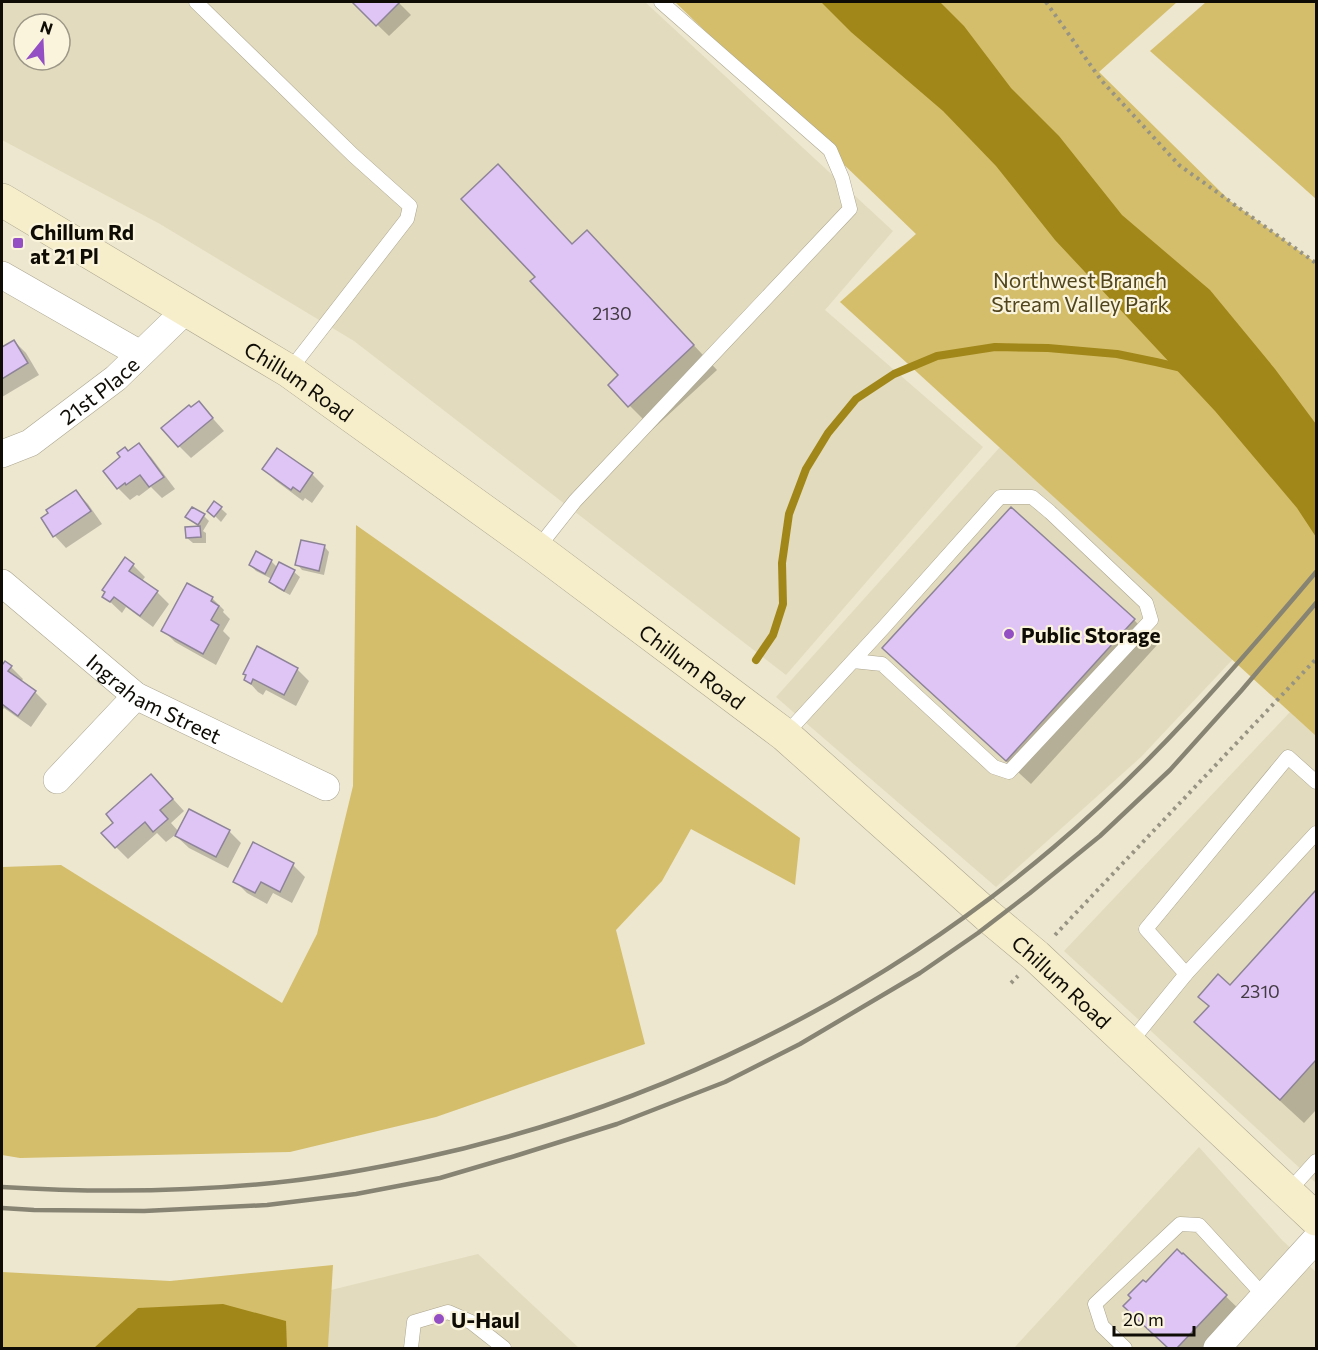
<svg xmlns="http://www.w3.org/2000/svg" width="1318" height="1350" viewBox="0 0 1318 1350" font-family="Commissioner,sans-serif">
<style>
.built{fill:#e3dbbd;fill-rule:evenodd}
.green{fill:#d4be6b}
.water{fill:#a18719}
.shadow{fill:#0003}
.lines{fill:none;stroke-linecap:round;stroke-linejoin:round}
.stream{stroke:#a18719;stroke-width:8}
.building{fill:#dfc4f6;stroke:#8e8497;stroke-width:1.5}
.lane-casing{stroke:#aba58f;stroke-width:15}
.street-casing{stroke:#aba58f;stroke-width:28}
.secondary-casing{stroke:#aba58f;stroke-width:34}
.path{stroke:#989483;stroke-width:4;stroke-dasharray:3 4.5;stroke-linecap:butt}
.lane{stroke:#fff;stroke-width:14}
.street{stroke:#fff;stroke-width:27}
.secondary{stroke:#f6edca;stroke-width:33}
.rail{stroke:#888474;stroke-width:4.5}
.poi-dot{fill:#934fc3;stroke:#faf4dd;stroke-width:2}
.labels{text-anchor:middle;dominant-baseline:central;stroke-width:4.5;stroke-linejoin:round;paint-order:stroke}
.number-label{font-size:18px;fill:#423a41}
.poi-label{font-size:21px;font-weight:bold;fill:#0e0c05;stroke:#faf4dd;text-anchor:start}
.park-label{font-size:21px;fill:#50451c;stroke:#faf4dd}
.street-label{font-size:21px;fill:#0e0c05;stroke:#faf4dd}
</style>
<rect width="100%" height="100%" fill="#ede7d0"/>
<g class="built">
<path d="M 2,2 L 645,2 L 893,231 L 825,310 L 983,447 L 786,675 L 354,341 L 160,224 L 2,140 ZM 24,24 L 60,24 L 60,60 L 24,60 Z"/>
<polygon points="1000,447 1233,659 1141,757 996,887 776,697"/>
<polygon points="1290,712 1316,736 1316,1183 1064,951"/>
<polygon points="1199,1147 1282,1240 1316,1272 1316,1348 1014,1348"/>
<polygon points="478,1254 579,1348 328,1348 331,1290"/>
</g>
<g class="green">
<polygon points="675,2 1177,2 1099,72 1230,201 1316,263 1316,736 840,302 916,234"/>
<polygon points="1206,2 1316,2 1316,199 1150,51"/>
<polygon points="356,525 800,838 795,885 691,829 662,881 616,930 645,1044 436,1117 290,1152 20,1158 2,1155 2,867 61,865 282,1003 317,934 353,786"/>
<polygon points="333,1265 328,1348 2,1348 2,1272 170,1281"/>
</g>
<g class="water">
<polygon points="821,2 940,2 964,26 1011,88 1059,136 1122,215 1210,290 1275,369 1316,424 1316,537 1297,508 1215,411 1055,240 996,166 943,111 851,32"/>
<polygon points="223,1304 286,1321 287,1348 94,1348 138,1308"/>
</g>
<g class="shadow">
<polygon points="354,2 398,2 411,15 389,36"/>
<polygon points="573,245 611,257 717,370 653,429 629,405 620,375 537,277"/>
<polygon points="14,341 26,353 39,375 2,397 2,349"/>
<polygon points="199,403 224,431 191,458 179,446 191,409"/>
<polygon points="139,445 151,457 175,489 162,498 151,487 139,496 137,495 130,500 118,488 122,457"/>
<polygon points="277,450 312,474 324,486 312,503 305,498 303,501 276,481 264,469"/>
<polygon points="76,492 88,504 102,524 66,548 55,536"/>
<polygon points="215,503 227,514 221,522 209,510"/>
<polygon points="1011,509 1134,620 1158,644 1031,784 908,672 884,648"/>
<polygon points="204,516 209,521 203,531 206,533 206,543 193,543 187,538 187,529 200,528 187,517"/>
<polygon points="324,546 329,552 324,575 302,570 297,564"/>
<polygon points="256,553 271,561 278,568 294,572 300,577 290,595 277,588 271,582 272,579 256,571 250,565"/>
<polygon points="133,565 145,577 142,581 157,592 169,604 153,627 126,607 122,613 104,596"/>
<polygon points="212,598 224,610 223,612 230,619 223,631 230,638 216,665 175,642 163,630"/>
<polygon points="258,648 297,669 309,681 296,706 266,690 263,695 258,692 246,679 247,676 244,674"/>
<polygon points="2,667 11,667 23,679 21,682 35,692 47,704 31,727 4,708 2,711"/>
<polygon points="163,788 184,811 171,823 179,832 229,831 241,843 228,868 189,848 175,835 166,842 157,833 128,859 116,847 115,823"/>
<polygon points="254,844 293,865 305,877 292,903 273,893 267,904 247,893 235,881"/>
<polygon points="1316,892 1316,1110 1304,1123 1220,1046 1196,1022"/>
<polygon points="1183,1255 1244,1314 1212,1348 1169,1348 1143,1324 1146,1284"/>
</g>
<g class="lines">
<polyline class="stream" points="756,660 773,635 783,604 782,563 789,514 806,469 828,433 856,399 894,374 937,356 995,347 1048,348 1117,354 1156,362 1182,368"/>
</g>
<g class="building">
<polygon points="352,2 400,2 376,26"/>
<polygon points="498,164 572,244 587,230 694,345 628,407 608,385 618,375 530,281 535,277 461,199"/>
<polygon points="14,340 28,363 2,379 2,347"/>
<polygon points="199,401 213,418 178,447 161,428 189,405 191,407"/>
<polygon points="139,443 164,477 149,487 140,475 126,485 125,483 117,489 103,471 120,457 117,453 125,447 128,451"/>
<polygon points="277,448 313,473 300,492 293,487 291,490 262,469"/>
<polygon points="76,490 91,511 53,537 41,518 48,513 46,510"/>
<polygon points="214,501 222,507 214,517 207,511"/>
<polygon points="192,507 205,514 198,525 185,517"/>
<polygon points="1011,507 1135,619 1006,761 882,648"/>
<polygon points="200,526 201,537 186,538 185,527"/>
<polygon points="301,540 325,545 319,571 295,565"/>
<polygon points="256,551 272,560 265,574 249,565"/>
<polygon points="125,557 134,564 129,571 158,591 140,616 114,597 110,602 102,597 105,592 102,590"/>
<polygon points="279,562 295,570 284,591 269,582"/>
<polygon points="187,583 213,597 211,601 219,606 211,620 219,625 203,654 161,631"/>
<polygon points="257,646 298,668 284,695 253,679 251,684 244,680 246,675 243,674"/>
<polygon points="5,661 12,666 8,671 36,691 18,716 2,704 2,665"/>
<polygon points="151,774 173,799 160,810 168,819 153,832 145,822 115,848 101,833 113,823 106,814"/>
<polygon points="189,809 230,830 216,857 175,836"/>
<polygon points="253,842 294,863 280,892 261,882 255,893 233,882"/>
<polygon points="1316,890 1316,1060 1280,1100 1194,1022 1209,1006 1198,997 1218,974 1230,985"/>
<polygon points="1177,1249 1182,1254 1183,1253 1227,1295 1177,1348 1168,1348 1123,1306 1131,1298 1128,1295 1143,1280 1146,1282"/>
</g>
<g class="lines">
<defs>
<g id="lane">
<polyline points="196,2 353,155 410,206 407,219 289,371"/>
<polyline points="537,549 575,501 850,209 842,178 830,150 661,2"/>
<polyline points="785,735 885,626 1000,497 1032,497 1050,512 1146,603 1151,620 1009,772 994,767 882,664 853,661"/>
<polyline points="1186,974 1146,929 1288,757 1316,782"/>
<polyline points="1129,1044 1186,974 1316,833"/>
<polyline points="1288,1192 1316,1161"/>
<polyline points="411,1348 414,1322 448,1312 471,1322 504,1348"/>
<polyline points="1125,1348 1102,1326 1095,1304 1180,1224 1199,1225 1264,1296"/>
</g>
<g id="street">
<polyline points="2,275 140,354"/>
<path id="s1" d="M 2,454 L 30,443 L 116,378 L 186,310"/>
<path id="s2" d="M 2,583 L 136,696 L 326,787"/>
<polyline points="57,780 136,696"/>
<polyline points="1217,1348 1316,1239"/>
</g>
<g id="secondary">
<path id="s3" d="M 2,200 L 289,371 L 537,549 L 785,735 L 988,916 L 1036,956 L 1316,1219"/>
</g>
</defs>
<use href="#lane" class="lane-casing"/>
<use href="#street" class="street-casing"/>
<use href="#secondary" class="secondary-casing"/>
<g class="path">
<polyline points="1046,2 1101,80 1179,165 1316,263"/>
<polyline points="1055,935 1316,659"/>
<polyline points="1011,983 1018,976"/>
</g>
<use href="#lane" class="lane"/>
<use href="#street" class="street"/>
<use href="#secondary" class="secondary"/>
<g class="rail">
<path d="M 2,1187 C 98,1193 194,1192 290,1181 C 333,1176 376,1168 418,1159 C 651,1109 871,1002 1054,847 C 1151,765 1234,669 1316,572"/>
<polyline points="2,1208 34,1210 144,1211 267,1205 356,1194 440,1178 515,1156 617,1124 725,1082 800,1044 920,973 978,933 1030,893 1100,836 1170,770 1241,691 1316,603"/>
</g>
</g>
<g class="poi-dot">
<rect x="12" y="237" width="12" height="12" rx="3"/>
<circle cx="1009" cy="634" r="6"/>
<circle cx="439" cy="1319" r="6"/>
</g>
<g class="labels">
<g class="number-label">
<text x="612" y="313">2130</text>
<text x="1260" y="991">2310</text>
</g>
<g class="poi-label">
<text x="30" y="231">Chillum Rd<tspan x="30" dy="24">at 21 Pl</tspan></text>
<text x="1021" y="634">Public Storage</text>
<text x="451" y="1319">U-Haul</text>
</g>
<g class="park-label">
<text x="1080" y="279">Northwest Branch<tspan x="1080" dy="24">Stream Valley Park</tspan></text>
</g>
<g class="street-label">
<text stroke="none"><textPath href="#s3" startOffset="348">Chillum Road</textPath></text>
<text stroke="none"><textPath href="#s1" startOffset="117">21st Place</textPath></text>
<text stroke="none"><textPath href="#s3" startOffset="834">Chillum Road</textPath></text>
<text stroke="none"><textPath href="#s2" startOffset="192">Ingraham Street</textPath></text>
<text stroke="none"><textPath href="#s3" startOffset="1320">Chillum Road</textPath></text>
</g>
</g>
<rect width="1318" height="1350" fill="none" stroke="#0e0c05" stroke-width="6"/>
<g transform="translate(42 42) rotate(18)"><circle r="28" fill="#faf4dd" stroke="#9c9787" stroke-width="1.5"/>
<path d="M0-4.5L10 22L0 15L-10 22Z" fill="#934fc3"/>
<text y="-9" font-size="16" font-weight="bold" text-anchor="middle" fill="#0e0c05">N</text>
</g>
<path d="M1114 1326v9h80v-9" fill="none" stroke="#0e0c05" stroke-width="3"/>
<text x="1123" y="1326" font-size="18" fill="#0e0c05" stroke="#faf4dd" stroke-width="4.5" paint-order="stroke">20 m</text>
</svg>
